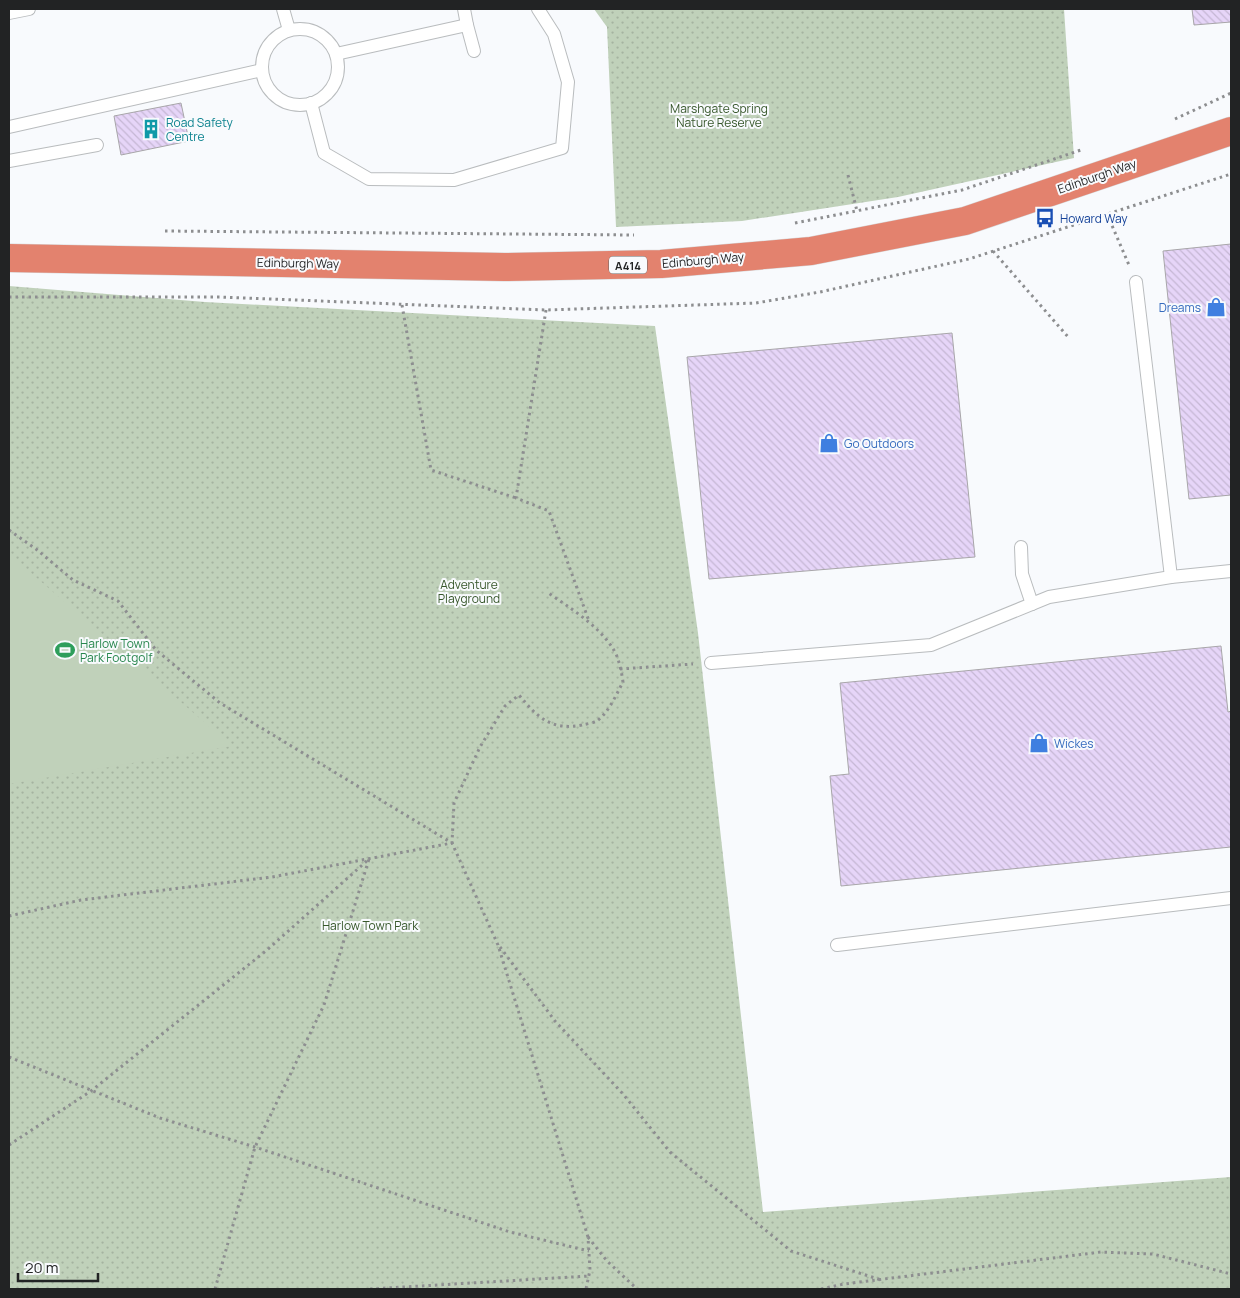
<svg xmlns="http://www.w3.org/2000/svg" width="1240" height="1298" viewBox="0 0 1240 1298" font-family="Manrope,sans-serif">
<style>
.park{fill:url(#park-dots)}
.pitch{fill:#c0d1ba}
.building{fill:url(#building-back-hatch);stroke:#a8a6a9}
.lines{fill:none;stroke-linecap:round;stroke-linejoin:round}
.service-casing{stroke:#b9bcbe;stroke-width:14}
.trunk-casing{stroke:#d7d7d8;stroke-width:29}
.path{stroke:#8d8e90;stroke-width:3;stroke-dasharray:2.5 4;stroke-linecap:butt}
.service{stroke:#fff;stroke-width:12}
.trunk{stroke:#e3826e;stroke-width:28}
.labels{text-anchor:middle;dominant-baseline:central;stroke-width:4;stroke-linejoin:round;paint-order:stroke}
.shield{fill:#f8fafd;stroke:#626465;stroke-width:1}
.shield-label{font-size:11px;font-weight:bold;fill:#222324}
.park-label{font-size:12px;fill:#37572b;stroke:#f8fafd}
.culture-label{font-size:12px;fill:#0d838f;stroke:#f8fafd;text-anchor:start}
.street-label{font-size:12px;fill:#222324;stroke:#f8fafd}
.transit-label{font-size:12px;fill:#164399;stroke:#f8fafd;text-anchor:start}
.shop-label{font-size:12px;fill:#366cbe;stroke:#f8fafd;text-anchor:start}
.leisure-label{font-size:12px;fill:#27864d;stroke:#f8fafd;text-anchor:start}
</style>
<defs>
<pattern id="park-dots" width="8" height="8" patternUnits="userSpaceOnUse" patternTransform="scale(1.25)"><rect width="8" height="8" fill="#c0d1ba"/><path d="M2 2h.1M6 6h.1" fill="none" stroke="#a5b3a0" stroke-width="1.8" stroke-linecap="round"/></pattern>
<pattern id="building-back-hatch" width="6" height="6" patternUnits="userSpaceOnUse" patternTransform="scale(1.25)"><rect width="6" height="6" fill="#e6d5f8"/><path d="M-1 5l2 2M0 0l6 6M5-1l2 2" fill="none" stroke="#c5b7d4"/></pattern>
</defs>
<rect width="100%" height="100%" fill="#f8fafd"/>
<g class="park">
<polygon points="594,9 1064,9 1074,158 898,197 742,221 616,227 607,27"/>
<polygon points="9,286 205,302 655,326 698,633 763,1212 1231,1177 1231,1289 9,1289"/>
</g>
<polygon class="pitch" points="9,554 232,746 9,784"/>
<g class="building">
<polygon points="1192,9 1231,9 1231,22 1194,25"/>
<polygon points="181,103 189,141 121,155 114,116"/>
<polygon points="1231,244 1231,495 1189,499 1163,251"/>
<polygon points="952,333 975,557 709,579 687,357"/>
<polygon points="1221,646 1228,712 1231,711 1231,847 841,886 830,776 849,774 840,683"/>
</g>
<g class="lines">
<defs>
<g id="service">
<polyline points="283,9 289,30"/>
<polyline points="9,13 29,9"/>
<polyline points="467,25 474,51"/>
<circle cx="300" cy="67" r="38"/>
<polyline points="336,54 467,25 464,9"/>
<polyline points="311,103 324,153 369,179 454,180 562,148 568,82 554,34 538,9"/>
<polyline points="9,127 262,70"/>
<polyline points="9,161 97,145"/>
<polyline points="1136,282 1171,577"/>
<polyline points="1021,547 1022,574 1032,604"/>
<polyline points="711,663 931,645 1049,597 1171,577 1231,571"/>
<polyline points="837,945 1231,898"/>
</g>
<polyline id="trunk" points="9,258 504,267 661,264 811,251 965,221 1231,131"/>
</defs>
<use href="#service" class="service-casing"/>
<use href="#trunk" class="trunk-casing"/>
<g class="path">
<polyline points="1175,119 1231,93"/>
<polyline points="848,175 857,211"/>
<polyline points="1107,214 1129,265"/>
<polyline points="795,223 962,190 1081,150"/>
<polyline points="165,231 634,235"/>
<polyline points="993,251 1069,338"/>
<polyline points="9,297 220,297 546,310 756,303 820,292 969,259 1231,174"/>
<polyline points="402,305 431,470 516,498"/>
<polyline points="546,310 516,498 549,511 589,621"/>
<polyline points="9,530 36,549 73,580 118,601 156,650 220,703 452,843 498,945 588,1237 590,1270 586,1289"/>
<polyline points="620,669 693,664"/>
<path d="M 9,916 L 81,900 L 272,877 L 452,843 L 454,803 L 480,747 L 505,706 L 519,695 C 537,717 551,731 582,725 C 586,724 593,723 597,721 C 609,712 616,695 623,682 C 622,674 620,666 618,659 C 608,631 570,608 547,592"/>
<polyline points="500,947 555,1021 623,1094 670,1152 791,1251 881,1280"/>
<polyline points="9,1057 160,1118 255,1147 510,1232 589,1251"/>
<polyline points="9,1145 91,1091 267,950 369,859"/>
<polyline points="588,1237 607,1261 637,1289"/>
<polyline points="215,1289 255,1147 324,1005 369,859"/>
<polyline points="370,1289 589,1276"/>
<polyline points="821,1289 844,1284 1101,1252 1153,1254 1231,1274"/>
</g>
<use href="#service" class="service"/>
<use href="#trunk" class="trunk"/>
</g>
<defs>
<symbol id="building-bare" viewBox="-9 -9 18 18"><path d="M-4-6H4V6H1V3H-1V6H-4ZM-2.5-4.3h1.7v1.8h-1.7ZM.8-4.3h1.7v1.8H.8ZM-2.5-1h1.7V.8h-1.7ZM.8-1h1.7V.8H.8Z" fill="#0f9aa8" stroke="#f8fafd" stroke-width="2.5" paint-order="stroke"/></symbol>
<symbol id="bus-bare" viewBox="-9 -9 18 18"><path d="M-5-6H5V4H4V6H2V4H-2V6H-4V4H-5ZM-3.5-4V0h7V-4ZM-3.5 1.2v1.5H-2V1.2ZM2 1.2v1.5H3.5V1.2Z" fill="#1a4fb4" stroke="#f8fafd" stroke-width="2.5" paint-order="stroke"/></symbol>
<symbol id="shop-bare" viewBox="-9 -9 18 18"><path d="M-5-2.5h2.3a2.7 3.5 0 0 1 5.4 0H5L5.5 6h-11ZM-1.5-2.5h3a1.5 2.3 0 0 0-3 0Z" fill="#3f7fe0" stroke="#f8fafd" stroke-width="2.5" paint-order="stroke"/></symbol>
<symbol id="stadium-bare" viewBox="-9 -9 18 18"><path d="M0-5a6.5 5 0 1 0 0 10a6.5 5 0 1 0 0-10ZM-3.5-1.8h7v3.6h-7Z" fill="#2e9e5b" stroke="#f8fafd" stroke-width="2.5" paint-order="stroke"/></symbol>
</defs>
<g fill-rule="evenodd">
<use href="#building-bare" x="137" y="115" width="28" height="28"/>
<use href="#bus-bare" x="1031" y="204" width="28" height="28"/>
<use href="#shop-bare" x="1202" y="293" width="28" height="28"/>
<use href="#shop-bare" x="815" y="429" width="28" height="28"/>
<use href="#stadium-bare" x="51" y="636" width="28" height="28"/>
<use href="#shop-bare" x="1025" y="729" width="28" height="28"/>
</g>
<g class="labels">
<rect class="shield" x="609" y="256.5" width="38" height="17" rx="4"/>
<g class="shield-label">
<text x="628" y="265">A414</text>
</g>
<g class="park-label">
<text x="719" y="108">Marshgate Spring<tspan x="719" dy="14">Nature Reserve</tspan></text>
<text x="469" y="584">Adventure<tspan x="469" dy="14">Playground</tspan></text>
<text x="370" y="925">Harlow Town Park</text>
</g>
<g class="culture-label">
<text x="166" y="122">Road Safety<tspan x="166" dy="14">Centre</tspan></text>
</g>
<g class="street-label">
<text transform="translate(1097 176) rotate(-19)">Edinburgh Way</text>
<text transform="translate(703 260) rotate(-5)">Edinburgh Way</text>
<text transform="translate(298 263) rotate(1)">Edinburgh Way</text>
</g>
<g class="transit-label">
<text x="1060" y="218">Howard Way</text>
</g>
<g class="shop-label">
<text x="1201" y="307" text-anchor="end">Dreams</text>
<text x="844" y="443">Go Outdoors</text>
<text x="1054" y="743">Wickes</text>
</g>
<g class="leisure-label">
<text x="80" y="643">Harlow Town<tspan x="80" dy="14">Park Footgolf</tspan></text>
</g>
</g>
<rect width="1240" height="1298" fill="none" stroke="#222324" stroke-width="20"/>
<path d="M18 1273v8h80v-8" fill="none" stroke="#222324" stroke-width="2.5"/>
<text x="25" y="1273" font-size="15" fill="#222324" stroke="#f8fafd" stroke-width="4" paint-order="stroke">20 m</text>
</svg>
